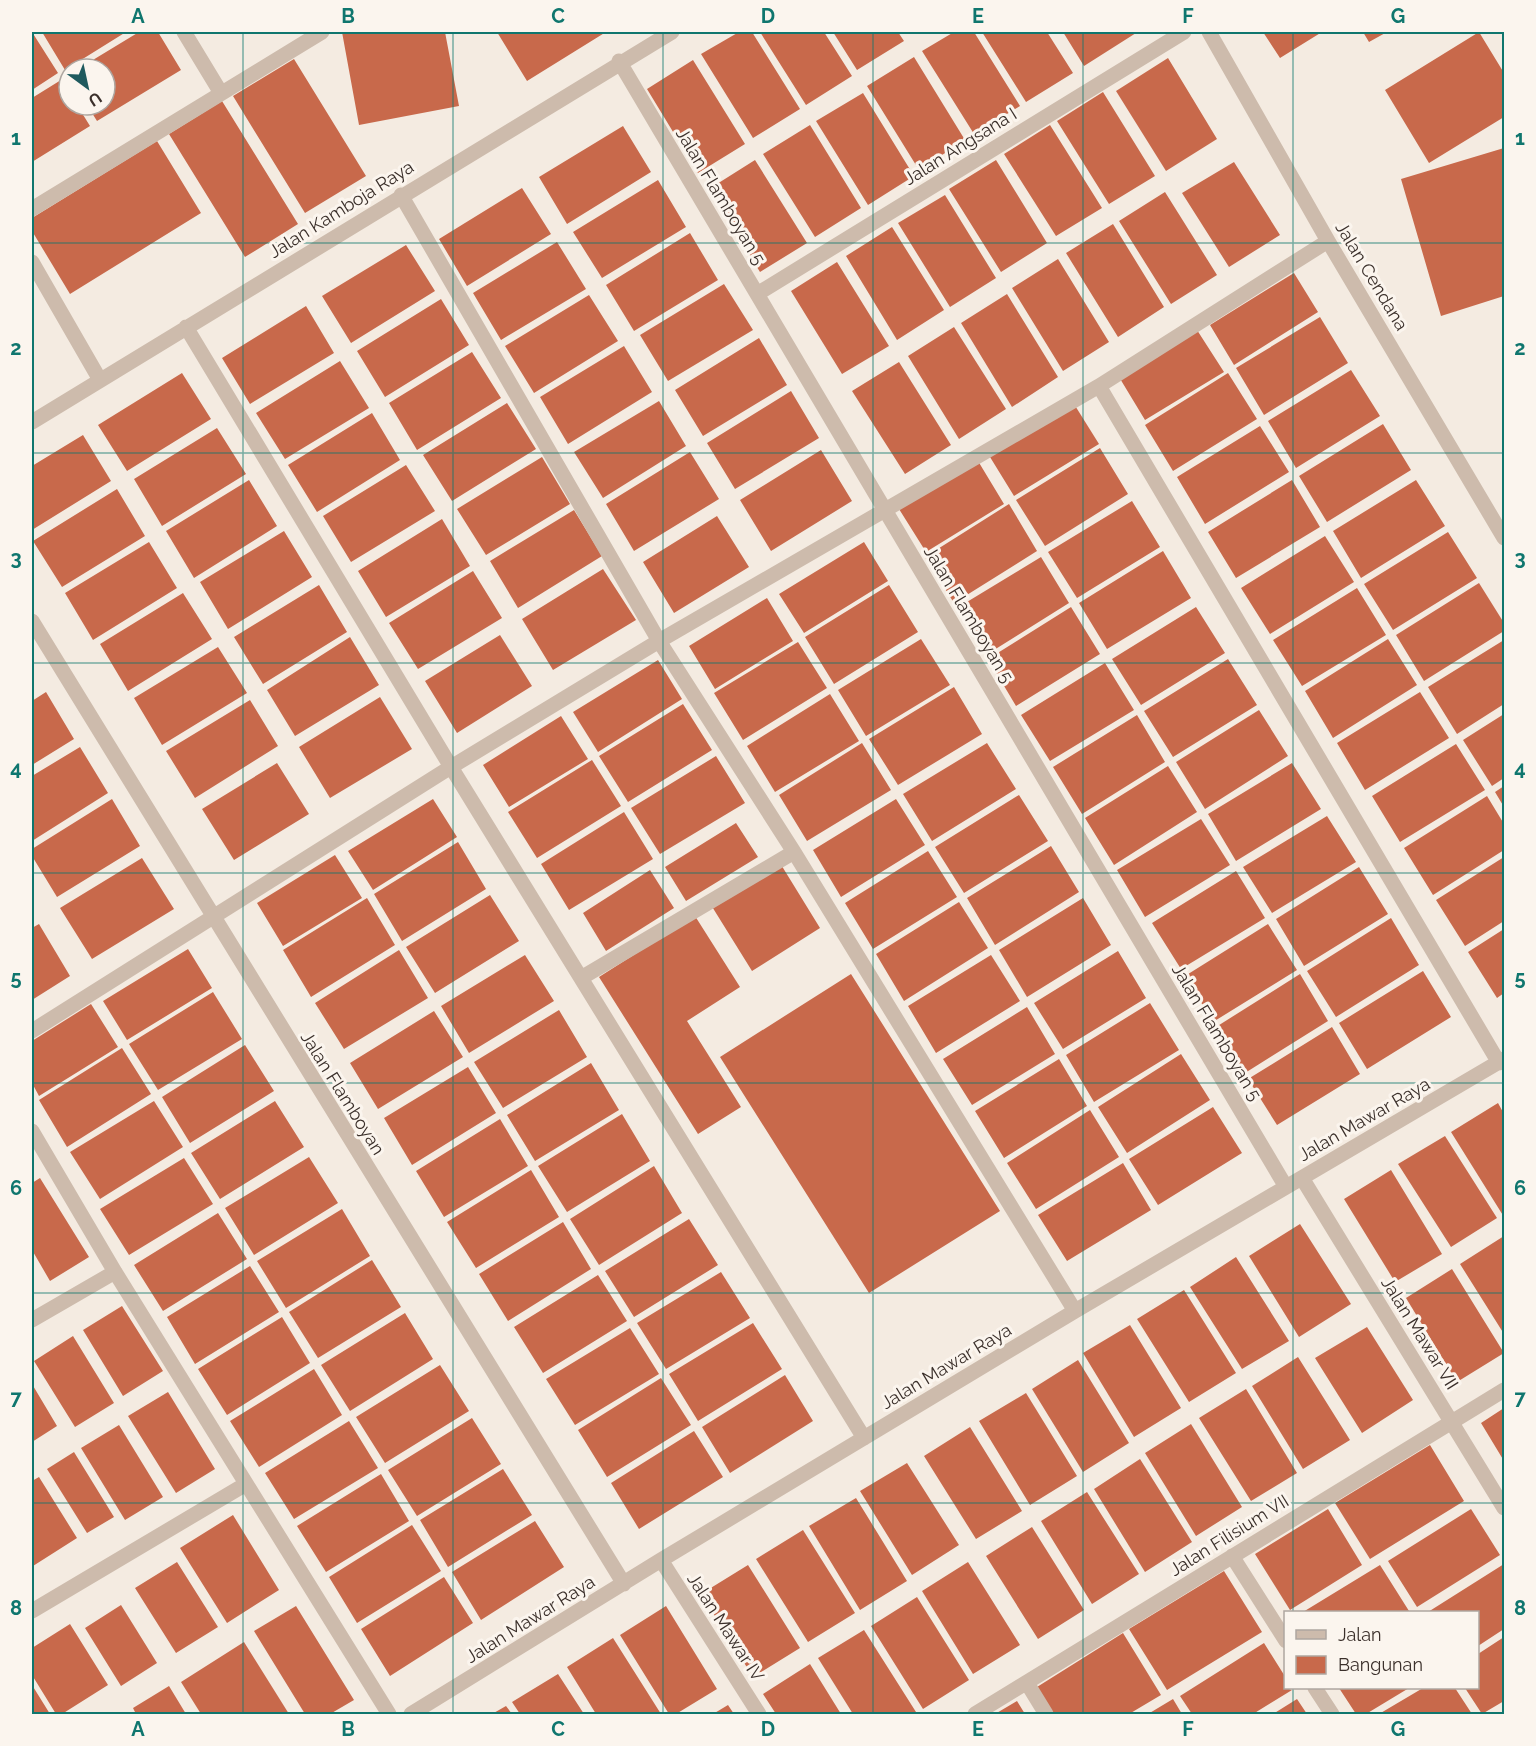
<svg xmlns="http://www.w3.org/2000/svg" width="1536" height="1746" viewBox="0 0 1536 1746" font-family="Raleway,sans-serif">
<rect width="100%" height="100%" fill="#f4ebe1"/>
<path fill="#c8694b" d="M32,32l26,41 -26,17z
M42,32h84l-61,38z
M139,32h19l23,38 -84,51 -10,-16h18v-36h-27z
M342,32h103l14,74 -100,19z
M497,32h109l-79,49z
M739,32h13l48,77 -47,29 -52,-84z
M760,32h64l28,44 -46,29z
M833,32h65l6,9 -47,29z
M954,32h20l46,74 -46,28 -52,-83z
M982,32h65l26,41 -47,29z
M1063,32h72l1,1 -52,33z
M1263,32h59l-42,26z
M1363,32h24l-18,10z
M1479,32l25,41v44l-75,46 -44,-73z
M914,57l51,83 -46,30 -52,-84z
M1168,58l49,81 -51,32 -50,-80z
M294,59l72,117 -61,37 -72,-117z
M693,60l52,84 -47,29 -51,-84z
M61,80l8,12v13h8l13,21 -58,36v-64z
M1103,92l52,84 -46,28 -52,-83z
M863,93l51,83 -46,29 -52,-84z
M222,101l76,123 -53,33 -76,-123z
M810,125l51,83 -46,29 -52,-83z
M1050,125l52,83 -46,28 -52,-82z
M623,126l28,46 -84,52 -28,-47z
M157,141l44,72 -131,81 -38,-63v-13z
M1504,148v148l-63,20 -40,-137z
M755,160l52,83 -47,29 -51,-83z
M996,160l51,83 -46,29 -52,-83z
M1234,162l46,73 -51,32 -47,-74z
M658,180l28,47 -84,51 -29,-46z
M522,188l29,46 -84,52 -28,-47z
M1165,192l52,83 -46,29 -52,-83z
M945,195l51,83 -46,29 -52,-84z
M1113,224l51,83 -46,30 -52,-84z
M892,227l52,83 -47,30 -51,-84z
M690,233l28,47 -84,51 -28,-46z
M557,242l29,47 -85,51 -28,-47z
M406,245l29,46 -84,52 -29,-47z
M1058,259l51,83 -46,29 -51,-83z
M837,262l52,84 -47,28 -51,-83z
M1294,273l24,39 -84,53 -24,-40z
M724,284l29,46 -85,51 -28,-46z
M1007,294l51,83 -46,30 -51,-84z
M589,295l29,46 -84,52 -29,-47z
M441,299l28,46 -84,52 -28,-46z
M306,306l28,47 -84,51 -28,-46z
M1320,317l28,46 -84,52 -28,-47z
M954,327l52,82 -47,30 -51,-83z
M1197,330l27,42 -79,48 -26,-43z
M759,338l28,47 -84,51 -28,-46z
M624,346l28,46 -84,52 -28,-47z
M472,352l29,46 -84,52 -28,-47z
M340,361l29,47 -84,51 -29,-46z
M899,362l52,83 -46,29 -53,-83z
M1351,370l29,46 -84,52 -28,-47z
M182,373l29,46 -84,52 -29,-46z
M1228,373l29,46 -84,52 -28,-46z
M791,391l28,47 -84,51 -28,-46z
M659,401l27,45 -83,52 -29,-46z
M507,403l29,46 -84,52 -29,-46z
M1074,404l25,40 -85,52 -24,-39z
M372,413l28,47 -83,52 -29,-47z
M1383,424l28,46 -84,52 -28,-46z
M1260,426l29,46 -84,52 -28,-47z
M217,428l29,46 -84,52 -28,-47z
M83,435l28,46 -79,49v-64z
M1100,448l28,46 -83,52 -29,-46z
M821,450l31,51 -81,50 -31,-51z
M690,452l29,47 -85,52 -28,-47z
M542,457l28,47 -84,51 -29,-46z
M978,461l26,43 -78,48 -27,-43z
M406,465l29,46 -84,51 -28,-46z
M249,480l28,46 -83,52 -28,-47z
M1292,480l28,47 -84,51 -28,-46z
M1416,480l29,46 -84,52 -28,-47z
M117,489l28,47 -83,51 -29,-46z
M1132,501l28,46 -83,51 -29,-46z
M1009,504l28,47 -83,52 -29,-46z
M574,510l28,46 -84,52 -28,-47z
M717,516l32,51 -75,46 -31,-51z
M442,519l28,47 -84,51 -28,-46z
M284,531l28,46 -84,52 -28,-47z
M1448,532l29,46 -84,52 -29,-46z
M1325,536l29,46 -84,52 -29,-46z
M149,542l28,46 -84,52 -28,-47z
M864,542l24,39 -84,52 -25,-39z
M1163,551l28,47 -84,51 -28,-46z
M1041,557l28,46 -83,52 -29,-47z
M603,569l33,51 -83,50 -31,-51z
M473,571l29,47 -84,51 -29,-46z
M1479,583l25,40v8l-80,50 -28,-46z
M319,585l28,47 -84,52 -29,-47z
M889,585l29,47 -84,52 -29,-47z
M1357,588l29,47 -84,51 -29,-46z
M183,593l29,46 -84,52 -28,-47z
M767,598l26,43 -78,48 -26,-43z
M1071,607l29,47 -84,52 -28,-47z
M1196,607l29,46 -84,52 -29,-46z
M500,635l32,51 -75,47 -32,-52z
M350,637l29,48 -84,51 -28,-46z
M921,639l29,46 -84,51 -28,-46z
M1388,639l29,46 -84,53 -28,-47z
M1504,640v64l-47,30 -29,-47z
M798,642l29,46 -84,52 -29,-47z
M218,647l29,46 -85,52 -28,-47z
M1228,659l29,46 -84,52 -29,-46z
M658,660l24,39 -84,53 -25,-40z
M1105,663l29,47 -84,51 -29,-46z
M954,687l28,47 -84,51 -29,-46z
M46,692l28,47 -42,26v-64z
M1420,692l29,46 -84,52 -28,-47z
M830,694l29,47 -84,51 -28,-46z
M380,697l32,52 -82,49 -31,-51z
M250,700l28,46 -83,52 -29,-47z
M683,704l29,46 -84,52 -29,-46z
M1259,710l29,46 -83,53 -29,-47z
M1504,714v64l-12,8 -29,-46z
M1137,715l28,47 -83,52 -29,-47z
M561,716l27,43 -79,48 -26,-42z
M862,743l29,47 -84,51 -28,-46z
M987,743l29,46 -84,52 -29,-47z
M1456,744l29,46 -85,52 -28,-46z
M80,747l28,46 -76,48v-65z
M716,756l29,47 -85,51 -29,-46z
M592,760l29,46 -84,52 -29,-46z
M277,763l32,51 -75,46 -32,-51z
M1292,763l29,46 -85,52 -28,-47z
M1168,766l29,46 -83,53 -29,-47z
M1504,786v21l-9,-15z
M1019,795l29,46 -84,52 -29,-46z
M1487,796l17,28v26l-71,45 -29,-47z
M112,799l28,47 -83,51 -25,-41v-7z
M433,799l24,38 -84,53 -25,-39z
M896,799l29,46 -84,52 -28,-47z
M624,812l29,47 -84,51 -28,-46z
M1327,816l29,46 -84,51 -29,-46z
M1201,819l29,46 -85,52 -28,-47z
M736,823l22,34 -72,44 -21,-34z
M458,842l28,47 -84,52 -28,-47z
M1051,846l28,46 -84,53 -28,-47z
M928,851l29,46 -84,52 -28,-46z
M335,855l27,43 -79,48 -26,-43z
M1504,857v64l-39,25 -29,-46z
M142,858l32,51 -82,50 -32,-51z
M780,863l40,65 -68,43 -41,-66z
M1359,867l29,47 -84,52 -28,-47z
M650,870l24,38 -68,43 -23,-38z
M1236,871l29,47 -84,51 -29,-46z
M490,895l29,46 -84,52 -29,-46z
M367,898l28,47 -84,52 -28,-47z
M1083,898l28,47 -84,52 -28,-47z
M959,902l29,46 -84,53 -28,-47z
M695,916l45,71 -53,34 54,86 -43,27 -99,-157z
M1391,918l28,47 -83,52 -29,-46z
M39,924l31,52 -38,24v-72z
M1268,924l29,46 -84,52 -28,-46z
M1504,929v64l-7,5 -29,-46z
M188,949l24,39 -85,52 -24,-39z
M399,950l29,48 -84,51 -29,-46z
M1118,951l28,47 -83,51 -29,-46z
M525,955l29,46 -85,52 -28,-47z
M991,955l29,46 -84,52 -28,-47z
M1423,971l28,46 -84,52 -28,-46z
M851,974l149,237 -131,82 -149,-236z
M1300,974l28,47 -83,52 -29,-46z
M213,992l29,47 -84,51 -29,-46z
M1150,1003l29,47 -85,52 -28,-47z
M91,1004l27,43 -79,49 -7,-13v-42z
M1027,1007l28,47 -83,51 -29,-46z
M559,1010l28,47 -84,51 -29,-46z
M434,1011l29,46 -85,52 -28,-46z
M1332,1027l28,47 -83,51 -29,-46z
M245,1045l29,46 -84,52 -28,-46z
M122,1048l29,46 -84,53 -28,-47z
M1181,1054l29,46 -83,53 -29,-46z
M1059,1059l28,47 -83,52 -29,-47z
M591,1063l28,47 -84,51 -28,-46z
M468,1067l28,46 -84,52 -28,-47z
M154,1101l29,46 -83,52 -30,-47z
M275,1101l29,46 -84,52 -29,-46z
M1498,1103l6,11v103l-53,-85z
M1213,1107l29,46 -84,52 -29,-46z
M1090,1110l29,47 -83,52 -29,-46z
M622,1114l28,47 -83,51 -29,-46z
M500,1119l28,47 -84,51 -28,-46z
M1445,1136l52,82 -46,29 -53,-83z
M309,1157l29,46 -84,52 -29,-47z
M184,1158l29,46 -84,51 -29,-46z
M1123,1163l28,47 -84,51 -29,-46z
M654,1166l28,47 -83,52 -29,-46z
M531,1170l28,47 -83,51 -29,-46z
M1391,1170l51,84 -47,28 -51,-83z
M40,1178l49,79 -39,24 -18,-31v-67z
M342,1209l28,47 -84,52 -29,-47z
M218,1213l29,46 -84,52 -29,-46z
M689,1219l29,46 -84,52 -29,-46z
M563,1222l28,47 -83,52 -29,-47z
M1300,1224l51,80 -52,33 -50,-81z
M1504,1236v98l-44,-70z
M1236,1257l53,84 -47,28 -52,-82z
M372,1260l29,47 -83,51 -29,-46z
M250,1266l29,46 -84,52 -28,-47z
M1452,1269l52,84 -47,29 -51,-84z
M721,1272l29,46 -84,51 -29,-46z
M598,1275l29,46 -84,52 -29,-46z
M1184,1290l52,83 -47,29 -52,-83z
M122,1306l41,65 -40,25 -40,-66z
M405,1313l28,46 -83,52 -29,-46z
M282,1317l28,46 -83,52 -29,-46z
M753,1323l29,46 -84,52 -29,-47z
M1130,1325l51,83 -47,29 -51,-84z
M1367,1327l46,73 -51,33 -47,-75z
M630,1328l29,46 -84,51 -29,-46z
M73,1336l41,67 -39,24 -41,-66z
M1298,1357l52,83 -47,29 -51,-83z
M1078,1360l51,83 -46,29 -51,-83z
M440,1365l29,46 -84,52 -29,-46z
M314,1369l28,46 -83,52 -29,-46z
M785,1375l28,46 -83,52 -28,-46z
M661,1378l30,47 -84,52 -29,-47z
M32,1384l25,42 -25,16z
M1246,1389l51,84 -46,28 -52,-83z
M168,1392l47,77 -39,24 -48,-77z
M1026,1393l51,83 -47,29 -51,-84z
M1504,1408v53l-23,-38z
M472,1418l29,46 -84,52 -29,-46z
M349,1421l29,47 -84,51 -29,-46z
M1191,1424l51,83 -46,29 -51,-83z
M119,1425l44,72 -38,23 -44,-72z
M970,1427l52,84 -46,28 -52,-83z
M694,1431l29,46 -84,52 -28,-46z
M1430,1445l34,56 -94,58 -35,-56z
M74,1452l40,65 -27,16 -40,-64z
M1140,1459l52,83 -47,30 -51,-83z
M907,1463l52,82 -47,30 -52,-84z
M503,1469l29,46 -84,52 -28,-47z
M381,1474l28,47 -83,51 -29,-46z
M39,1477l38,61 -44,28 -1,-85z
M1087,1492l52,82 -47,30 -51,-83z
M856,1498l51,83 -47,29 -51,-84z
M1328,1509l34,56 -72,45 -35,-56z
M1471,1509l29,46 -83,52 -29,-46z
M233,1515l46,75 -52,33 -47,-75z
M535,1521l29,46 -83,53 -29,-48z
M412,1525l29,46 -84,52 -28,-46z
M1032,1527l52,83 -46,29 -52,-83z
M803,1530l52,83 -47,29 -52,-83z
M177,1562l41,65 -42,26 -41,-65z
M968,1562l52,83 -47,29 -51,-83z
M1504,1564v65l-26,17v-34h-50z
M748,1565l52,83 -47,29 -52,-83z
M1380,1565l29,46 -2,1h-104z
M1224,1571l38,61 -95,58 -38,-61z
M444,1577l29,46 -83,53 -29,-47z
M917,1597l52,83 -46,29 -52,-83z
M121,1605l36,58 -36,23 -36,-58z
M296,1606l58,94 -24,14h-25l-51,-83z
M666,1606l51,83 -41,25h-7l-49,-79z
M70,1624l38,61 -46,29h-6l-24,-39v-27z
M864,1630l52,82 -3,2h-60l-35,-56z
M1123,1633l38,62 -32,19h-75l-17,-27z
M1504,1637v64l-22,13 -17,-26h13v-34z
M613,1638l48,76h-65l-29,-47z
M244,1642l45,72h-88l-20,-32z
M1264,1643l22,35v10l6,2 -39,24h-61l-12,-18z
M810,1664l31,50h-65l-13,-20z
M558,1674l26,40h-64l-8,-12z
M32,1685l18,29h-18z
M169,1686l17,28h-50l-3,-6z
M1339,1688h70l-43,26h-10z
M1423,1688h32l17,26h-93z
M1173,1699l9,15h-34z
M1297,1699l10,15h-34z
M1017,1701l8,13h-30z
M728,1705l6,9h-21z
M506,1706l6,8h-20z"/>
<g fill="none" stroke-linecap="round" stroke-linejoin="round">
<path stroke="#cdbbac" stroke-width="15" d="M184,32l37,61
M1209,32l119,209 176,297
M619,61l667,1126
M401,195l258,446 135,211 281,459
M32,209l290,-177
M32,262l68,118
M757,294l427,-262
M186,327l265,440 413,671
M1099,386l400,677
M32,422l640,-390
M32,621l592,963
M581,978l213,-126
M32,1031l419,-264 208,-126 440,-255 229,-145
M32,1131l83,141 274,442
M1302,1178l202,330
M32,1320l83,-48
M1232,1556l54,85
M661,1560l98,154
M32,1611l214,-127
M1027,1683l19,31
M1315,1688l17,26
M411,1714l250,-154 414,-249 429,-252
M975,1714l529,-324"/>
</g>
<path fill="none" stroke="#0f766e" stroke-width="1.5" stroke-opacity="0.55" d="M243,32v1682M453,32v1682M663,32v1682M873,32v1682M1083,32v1682M1293,32v1580M32,243h1472M32,453h1472M32,663h1472M32,873h1472M32,1083h1472M32,1293h1472M32,1503h1472M1293,1688v26"/>
<g text-anchor="middle" dominant-baseline="central" stroke-width="6" stroke-linejoin="round" paint-order="stroke">
<g font-size="18" fill="#3b302b" stroke="#fbf5ee">
<text transform="translate(960 146) rotate(-32)">Jalan Angsana I</text>
<text transform="translate(721 196) rotate(59)">Jalan Flamboyan 5</text>
<text transform="translate(341 209) rotate(-32)">Jalan Kamboja Raya</text>
<text transform="translate(1372 276) rotate(59)">Jalan Cendana</text>
<text transform="translate(969 614) rotate(59)">Jalan Flamboyan 5</text>
<text transform="translate(1217 1032) rotate(59)">Jalan Flamboyan 5</text>
<text transform="translate(343 1093) rotate(58)">Jalan Flamboyan</text>
<text transform="translate(1364 1119) rotate(-30)">Jalan Mawar Raya</text>
<text transform="translate(1420 1333) rotate(58)">Jalan Mawar VII</text>
<text transform="translate(946 1366) rotate(-31)">Jalan Mawar Raya</text>
<text transform="translate(1229 1535) rotate(-32)">Jalan Filisium VII</text>
<text transform="translate(530 1619) rotate(-32)">Jalan Mawar Raya</text>
<text transform="translate(726 1627) rotate(57)">Jalan Mawar IV</text>
</g>
</g>
<rect width="1536" height="1746" fill="none" stroke="#fbf5ee" stroke-width="66"/>
<rect x="1284" y="1611" width="195" height="78" fill="#fbf5ee" stroke="#aea6a0" stroke-width="1.5"/>
<rect x="1296" y="1630" width="30" height="9" fill="#cdbbac" stroke="#aea6a0" stroke-width="1.5"/>
<text x="1338" y="1641" font-size="18" fill="#3b302b">Jalan</text>
<rect x="1296" y="1656" width="30" height="18" fill="#c8694b" stroke="#aea6a0" stroke-width="1.5"/>
<text x="1338" y="1671" font-size="18" fill="#3b302b">Bangunan</text>
<g transform="translate(87 87) rotate(147)"><circle r="28" fill="#fbf5ee" stroke="#aea6a0" stroke-width="1.5"/>
<path d="M0-4.5L10 22L0 15L-10 22Z" fill="#1f5a5e"/>
<text y="-9" font-size="16" font-weight="bold" text-anchor="middle" fill="#3b302b">U</text>
</g>
<rect x="33" y="33" width="1470" height="1680" fill="none" stroke="#0f766e" stroke-width="2"/>
<g font-size="20" text-anchor="middle" font-weight="bold" fill="#0f766e">
<text x="138" y="23">A</text>
<text x="348" y="23">B</text>
<text x="558" y="23">C</text>
<text x="768" y="23">D</text>
<text x="978" y="23">E</text>
<text x="1188" y="23">F</text>
<text x="1398" y="23">G</text>
<text x="16" y="145">1</text>
<text x="1520" y="145">1</text>
<text x="16" y="355">2</text>
<text x="1520" y="355">2</text>
<text x="16" y="565">3</text>
<text x="1520" y="565">3</text>
<text x="16" y="775">4</text>
<text x="1520" y="775">4</text>
<text x="16" y="985">5</text>
<text x="1520" y="985">5</text>
<text x="16" y="1195">6</text>
<text x="1520" y="1195">6</text>
<text x="16" y="1405">7</text>
<text x="1520" y="1405">7</text>
<text x="16" y="1615">8</text>
<text x="1520" y="1615">8</text>
<text x="138" y="1736">A</text>
<text x="348" y="1736">B</text>
<text x="558" y="1736">C</text>
<text x="768" y="1736">D</text>
<text x="978" y="1736">E</text>
<text x="1188" y="1736">F</text>
<text x="1398" y="1736">G</text>
</g>
</svg>
